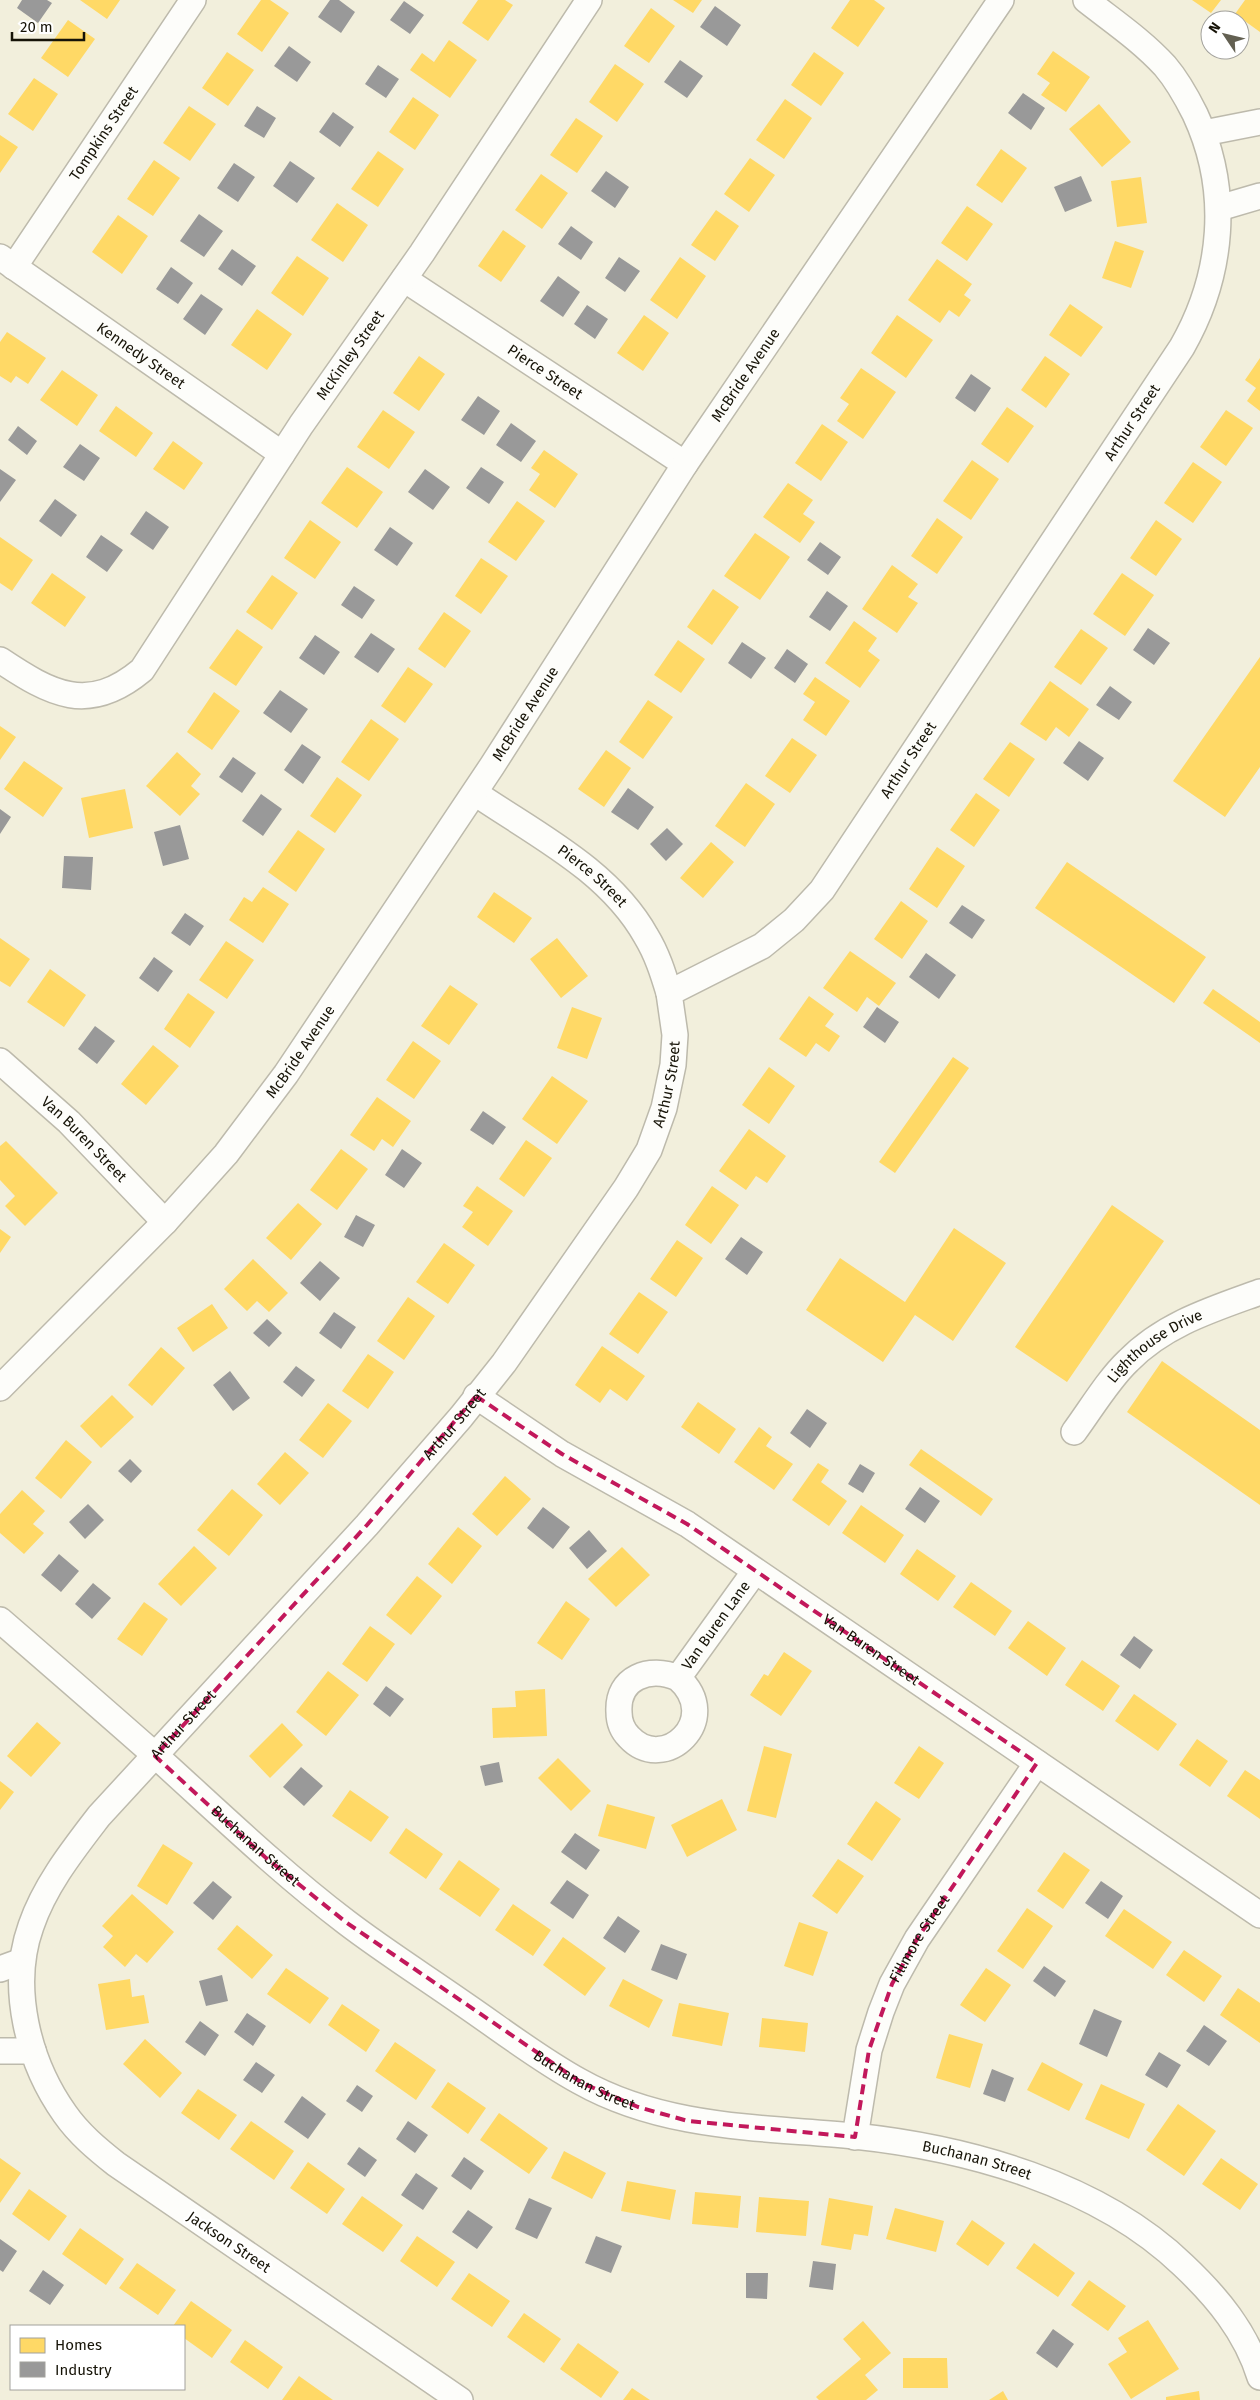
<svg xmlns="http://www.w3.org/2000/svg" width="1260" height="2400" viewBox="0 0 1260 2400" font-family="'Fira Sans',sans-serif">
<rect width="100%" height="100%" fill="#f2efdc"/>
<path fill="#ffd966" d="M80,0h40l-13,19z
M261,0h9l19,13 -27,39 -25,-18z
M478,0h27l8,5 -25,36 -26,-18z
M673,0h29l-9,13z
M850,0h24l11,8 -27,39 -27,-19z
M1192,0h29l-10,13z
M1245,0h15v32l-25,-18z
M651,8l24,18 -26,37 -25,-17z
M68,20l27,19 -27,38 -27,-19z
M449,40l28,20 -27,38 -40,-28 12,-17 12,9z
M1053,51l37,26 -24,35 -25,-17 9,-12 -13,-9z
M227,52l27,18 -26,36 -26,-18z
M814,52l30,21 -23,33 -30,-21z
M615,64l29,20 -27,38 -28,-20z
M34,78l24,16 -25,37 -25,-17z
M413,97l26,18 -24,35 -26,-18z
M785,99l27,19 -28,41 -28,-19z
M1099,104l32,38 -29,25 -33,-38z
M189,106l27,18 -26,37 -27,-18z
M576,118l27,18 -26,37 -27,-18z
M0,135l18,12 -18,26z
M1001,149l26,19 -25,35 -26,-18z
M378,151l26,18 -26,38 -27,-18z
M750,158l25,17 -26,37 -25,-18z
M154,160l26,18 -27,38 -26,-17z
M541,174l27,19 -26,36 -27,-19z
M1141,177l6,46 -30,4 -6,-46z
M337,203l31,22 -25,37 -32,-22z
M967,206l26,18 -26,37 -26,-18z
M716,210l23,16 -24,35 -24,-16z
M118,215l30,21 -26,38 -30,-22z
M503,230l23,16 -25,36 -23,-16z
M1115,241l29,10 -13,37 -29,-10z
M297,256l32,22 -26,38 -32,-23z
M680,257l26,19 -29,43 -27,-19z
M937,259l35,25 -8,11 7,5 -12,17 -10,-7 -9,13 -32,-23z
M1070,304l33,23 -22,30 -32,-22z
M257,309l35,25 -25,36 -36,-25z
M644,315l25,18 -26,38 -26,-18z
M897,315l36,25 -27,38 -35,-25z
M7,332l39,26 -18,26 -12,-8 -5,7 -11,-7v-34z
M419,356l26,18 -26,37 -26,-18z
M1045,356l25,18 -24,34 -25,-18z
M1260,358v53l-13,-10 9,-13 -11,-8z
M861,368l35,24 -33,47 -26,-18 12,-17 -9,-6z
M62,370l36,25 -21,31 -37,-26z
M116,406l37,27 -17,24 -37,-26z
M1007,407l27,19 -26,37 -27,-19z
M383,410l32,22 -26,37 -32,-22z
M1226,410l27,18 -27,38 -26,-19z
M822,424l26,18 -27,39 -26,-18z
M173,441l30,22 -19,27 -31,-21z
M544,450l34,24 -23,34 -26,-18 11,-16 -9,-6z
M972,460l27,19 -28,41 -28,-19z
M1193,462l29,20 -29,41 -29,-20z
M347,467l36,25 -26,36 -36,-25z
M788,483l25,17 -10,14 12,8 -15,21 -37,-26z
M517,501l28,20 -29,40 -28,-19z
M937,518l26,19 -26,37 -26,-18z
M310,520l31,22 -26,37 -31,-21z
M1156,520l26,19 -26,37 -26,-18z
M755,533l35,24 -30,43 -36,-24z
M0,537l33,23 -21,31 -12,-8z
M481,558l27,18 -27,38 -26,-18z
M892,565l26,19 -10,13 10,6 -21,30 -35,-24z
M52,573l34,24 -21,30 -34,-24z
M1122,573l32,22 -29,41 -32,-22z
M272,575l26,18 -26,37 -26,-18z
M713,589l26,18 -27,38 -25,-18z
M444,612l27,19 -26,37 -27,-19z
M854,621l23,17 -9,13 12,9 -20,28 -35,-25z
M237,629l26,18 -27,39 -27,-18z
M1081,629l27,19 -27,37 -27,-18z
M678,640l27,19 -24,34 -27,-18z
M1260,657v110l-35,50 -52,-36z
M408,667l25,17 -28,39 -24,-17z
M815,677l35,24 -24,35 -23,-16 12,-18 -12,-8z
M1050,681l39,28 -20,28 -13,-10 -10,14 -26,-17z
M214,692l26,19 -28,39 -25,-18z
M648,700l25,17 -30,42 -24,-17z
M371,719l28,20 -30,42 -28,-19z
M0,726l16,11 -16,23z
M792,738l25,17 -27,38 -25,-17z
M1010,742l25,17 -26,38 -26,-18z
M606,750l25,18 -27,39 -26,-18z
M177,752l24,22 -10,12 9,8 -20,22 -34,-30z
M24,761l39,27 -20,29 -39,-28z
M337,777l25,18 -27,38 -25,-17z
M746,783l29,21 -30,43 -30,-21z
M125,789l8,39 -44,10 -8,-40z
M976,793l24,17 -26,37 -24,-17z
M298,830l27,19 -29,43 -28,-20z
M711,842l23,20 -31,36 -23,-20z
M937,847l28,19 -28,42 -28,-19z
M1067,862l139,95 -32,46 -139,-95z
M263,887l26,17 -26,39 -34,-23 15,-23 8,5z
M494,892l38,26 -18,25 -37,-26z
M901,901l27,20 -26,38 -28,-20z
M0,938l30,21 -20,28 -10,-6z
M557,938l31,38 -27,22 -31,-39z
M226,941l28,19 -27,39 -28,-19z
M850,951l46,32 -17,23 -12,-9 -10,15 -34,-24z
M50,969l36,26 -22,32 -37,-25z
M450,985l28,19 -29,41 -28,-19z
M1213,989l47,33v21l-57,-40z
M188,993l27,19 -25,36 -26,-19z
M809,996l25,18 -9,12 15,10 -11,16 -13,-9 -10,14 -27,-18z
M572,1007l30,11 -15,41 -30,-11z
M413,1041l28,20 -27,38 -28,-19z
M153,1045l26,21 -33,39 -25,-21z
M953,1057l16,11 -74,105 -16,-11z
M769,1067l26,19 -26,38 -27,-19z
M552,1076l36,25 -31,43 -35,-25z
M377,1097l34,24 -18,26 -11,-8 -8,12 -24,-16z
M749,1129l37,27 -19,27 -11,-7 -10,14 -27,-19z
M526,1140l26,18 -28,39 -25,-18z
M6,1141l52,52 -33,33 -20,-20 10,-10 -15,-16v-34z
M341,1149l27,20 -31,41 -27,-20z
M477,1186l36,25 -25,35 -26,-19 11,-15 -10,-6z
M712,1186l27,19 -28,39 -26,-19z
M298,1203l24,21 -31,36 -25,-22z
M1112,1205l52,36 -97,141 -52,-35z
M954,1228l52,35 -53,78 -38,-26 -32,47 -77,-52 34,-52 65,44z
M0,1229l11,8 -11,16z
M677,1240l26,18 -27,39 -26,-18z
M444,1243l31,22 -27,39 -32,-22z
M253,1259l35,34 -19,19 -12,-11 -10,10 -23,-22z
M639,1292l29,20 -30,42 -29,-20z
M408,1297l27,19 -31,44 -27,-19z
M212,1304l16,24 -35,24 -16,-24z
M602,1346l43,30 -18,25 -17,-12 -10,14 -25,-18z
M161,1347l24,21 -33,38 -24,-21z
M368,1354l26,18 -26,37 -26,-18z
M1162,1361l98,69v75l-133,-93z
M112,1395l22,22 -33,31 -21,-22z
M698,1402l38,27 -17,25 -38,-27z
M328,1403l24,18 -29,37 -24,-18z
M759,1427l13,10 -6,9 27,18 -19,26 -40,-28z
M66,1440l26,22 -31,37 -26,-21z
M921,1449l72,50 -12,17 -72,-51z
M285,1452l24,21 -29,32 -23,-21z
M818,1463l11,7 -8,12 26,19 -18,25 -37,-26z
M505,1476l26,23 -34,37 -25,-22z
M232,1489l31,26 -34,41 -32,-26z
M22,1490l23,21 -12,13 11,9 -20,21 -24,-21v-19z
M861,1505l43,30 -19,28 -43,-30z
M458,1527l24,19 -30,38 -24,-20z
M194,1546l23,22 -36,38 -23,-22z
M622,1547l28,28 -34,32 -28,-28z
M917,1549l39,27 -18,25 -38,-27z
M417,1576l25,20 -31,39 -25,-20z
M971,1582l41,29 -17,25 -42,-29z
M566,1601l24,18 -28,41 -25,-17z
M144,1602l24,17 -26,37 -25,-17z
M1028,1621l38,27 -19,28 -39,-28z
M370,1626l25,18 -28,38 -25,-18z
M784,1652l28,19 -31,45 -31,-21 14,-21 4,2z
M1082,1660l38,26 -17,25 -38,-26z
M328,1671l31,24 -33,41 -30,-24z
M545,1689l2,47 -54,2 -1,-30 24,-1 -1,-16z
M1134,1694l43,30 -19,27 -43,-30z
M37,1722l24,21 -30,34 -24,-21z
M282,1723l21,22 -33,33 -21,-22z
M1197,1739l31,22 -18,26 -31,-22z
M764,1746l28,8 -16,64 -29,-7z
M919,1746l25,17 -25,36 -25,-16z
M558,1758l33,33 -20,20 -33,-33z
M1245,1770l15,10v39l-33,-23z
M0,1781l14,11 -14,18z
M350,1790l39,27 -18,25 -39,-26z
M722,1799l15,31 -50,27 -16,-32z
M876,1801l25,18 -29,42 -25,-17z
M607,1804l48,13 -9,32 -48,-13z
M406,1828l37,26 -17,25 -37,-26z
M163,1844l30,19 -26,42 -30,-19z
M1064,1852l26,18 -27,39 -26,-18z
M838,1859l26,17 -27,38 -25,-18z
M459,1860l41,29 -20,28 -41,-28z
M132,1894l42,38 -27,31 -11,-9 -11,13 -22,-20 10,-11 -11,-10z
M513,1904l38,26 -18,26 -38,-26z
M1027,1908l26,18 -30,43 -26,-18z
M1124,1909l48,33 -19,27 -48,-33z
M799,1922l29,10 -15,44 -29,-10z
M237,1925l36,30 -21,24 -35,-30z
M563,1937l43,31 -21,28 -42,-31z
M1184,1950l38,26 -18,26 -38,-27z
M286,1968l43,30 -19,26 -43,-30z
M986,1968l25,17 -26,37 -25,-17z
M130,1979l2,18 12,-2 5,28 -43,7 -8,-46z
M623,1979l40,21 -14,28 -40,-22z
M1238,1988l22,15v40l-40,-28z
M679,2003l50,10 -7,33 -50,-10z
M342,2004l38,26 -14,22 -38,-27z
M762,2018l46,5 -3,29 -46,-5z
M949,2034l34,10 -13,44 -34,-10z
M145,2039l37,34 -22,25 -37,-34z
M395,2042l41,28 -20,30 -41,-29z
M1042,2062l41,22 -14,27 -42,-21z
M448,2082l38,26 -18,26 -37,-27z
M1101,2084l44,20 -16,35 -44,-20z
M198,2089l39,26 -18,25 -38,-27z
M1178,2104l38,27 -32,45 -38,-26z
M499,2113l49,35 -19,26 -49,-34z
M251,2121l43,30 -20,29 -44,-31z
M564,2151l42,22 -14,26 -41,-21z
M0,2158l21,15 -21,30z
M1221,2158l37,26 -18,26 -38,-26z
M308,2162l37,27 -18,25 -37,-26z
M627,2181l49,9 -6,30 -49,-9z
M29,2189l38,27 -18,25 -37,-27z
M695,2192l46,4 -3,32 -46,-4z
M362,2196l41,29 -20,27 -41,-28z
M759,2197l50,4 -3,35 -50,-4z
M829,2198l44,8 -5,30 -14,-2 -3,16 -30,-5z
M895,2208l49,13 -8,31 -50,-13z
M972,2220l33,23 -17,23 -32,-22z
M80,2228l44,31 -18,26 -44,-31z
M417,2236l38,26 -18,25 -37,-26z
M1034,2243l41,30 -17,24 -42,-29z
M137,2263l39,27 -18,25 -39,-27z
M469,2273l41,28 -18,26 -41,-28z
M1089,2280l37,26 -18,25 -37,-26z
M191,2301l41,29 -20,28 -28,-20v-12h-11z
M524,2313l37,26 -17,24 -37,-26z
M1148,2320l31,49 -48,30 -23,-35 19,-12 -9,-14z
M863,2321l28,32 -26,22 13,15 -12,10h-47l-3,-3 45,-38 -18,-20z
M245,2340l38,27 -15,22 -38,-27z
M578,2343l41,29 -18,26 -41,-29z
M903,2358h44l1,30h-45z
M299,2376l34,24h-51z
M632,2388l18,12h-27z
M1003,2391l5,9h-19z
M1199,2391l1,9h-34v-3z"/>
<path fill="#999" d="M22,0h25l5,3 -14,20 -21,-15z
M330,0h9l16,12 -14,21 -23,-16z
M404,1l20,14 -14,19 -20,-14z
M715,6l26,19 -14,21 -27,-19z
M289,46l22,16 -14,20 -23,-16z
M680,60l23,16 -16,22 -23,-16z
M378,65l21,14 -13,19 -21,-14z
M1023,93l22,15 -14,22 -23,-17z
M257,106l19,12 -12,20 -20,-12z
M333,112l21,15 -14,20 -21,-15z
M290,161l25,17 -18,25 -24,-17z
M234,163l21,14 -17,25 -21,-14z
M606,171l23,16 -14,21 -24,-17z
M1081,176l11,25 -27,11 -11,-25z
M199,214l24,17 -19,26 -24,-16z
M571,226l22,16 -12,18 -23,-16z
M232,249l24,17 -14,20 -24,-17z
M619,257l21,14 -15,21 -20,-14z
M171,267l22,16 -15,21 -22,-15z
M558,276l22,16 -17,25 -23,-16z
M201,294l22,15 -18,26 -22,-16z
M587,305l21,14 -13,20 -21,-15z
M971,374l20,14 -16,24 -20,-14z
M478,396l22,15 -16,24 -23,-15z
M511,423l25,18 -15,21 -25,-17z
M18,426l19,15 -10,14 -19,-15z
M80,444l20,14 -16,23 -21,-14z
M481,467l23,15 -15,22 -23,-16z
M0,469l16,11 -16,22z
M425,469l25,18 -17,23 -25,-18z
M55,499l22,16 -16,22 -22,-16z
M146,511l23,16 -16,23 -23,-16z
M390,527l23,16 -16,23 -23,-16z
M101,535l22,15 -16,22 -21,-15z
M820,542l21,15 -13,18 -21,-15z
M354,586l21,14 -13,19 -21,-14z
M827,591l21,15 -18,25 -21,-14z
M1148,628l22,15 -16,22 -21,-15z
M371,633l24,16 -17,24 -24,-16z
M315,635l25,17 -16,23 -25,-17z
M742,642l24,16 -15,21 -23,-16z
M787,649l21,15 -13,19 -21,-15z
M1110,686l22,16 -13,18 -23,-15z
M280,690l28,19 -17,24 -28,-20z
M1079,741l25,17 -16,23 -25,-18z
M302,744l19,13 -18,27 -19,-14z
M233,757l23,16 -14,20 -23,-16z
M628,788l26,19 -16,23 -27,-18z
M261,794l21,15 -19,27 -21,-15z
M0,809l11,8 -11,17z
M180,825l9,34 -26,7 -9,-34z
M667,828l16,16 -17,17 -16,-17z
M64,856l29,1 -2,33 -29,-2z
M962,905l23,15 -13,19 -23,-16z
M185,913l19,13 -14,20 -19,-13z
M926,953l30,22 -17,24 -30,-22z
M154,957l19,14 -15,21 -19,-14z
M877,1007l22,15 -14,21 -22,-16z
M95,1026l20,15 -18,23 -19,-15z
M483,1111l23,16 -13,18 -23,-15z
M402,1149l20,14 -18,25 -19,-13z
M356,1215l19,10 -12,22 -19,-10z
M741,1237l22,15 -16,23 -22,-16z
M320,1261l20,17 -20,23 -20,-18z
M334,1312l22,15 -15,22 -22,-16z
M267,1319l15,14 -13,14 -16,-14z
M296,1366l19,14 -13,17 -19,-15z
M230,1371l20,27 -17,13 -20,-26z
M807,1409l20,14 -17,25 -20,-15z
M130,1459l12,12 -11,12 -13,-12z
M860,1464l15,9 -12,20 -15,-9z
M920,1487l20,14 -15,22 -20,-14z
M88,1504l16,16 -19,19 -16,-17z
M543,1507l27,20 -17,22 -26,-21z
M589,1530l18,21 -20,18 -18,-21z
M59,1554l20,17 -18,21 -20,-17z
M93,1583l18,15 -19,21 -17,-15z
M1134,1636l19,14 -13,19 -20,-14z
M386,1686l18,13 -14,18 -17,-13z
M499,1762l4,20 -18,4 -5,-20z
M301,1767l22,19 -19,20 -21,-19z
M575,1833l25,17 -14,20 -25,-18z
M567,1880l22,15 -16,24 -23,-16z
M213,1881l19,16 -19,23 -20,-17z
M1101,1881l22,15 -15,23 -23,-16z
M618,1916l22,15 -15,22 -22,-15z
M661,1944l26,10 -10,26 -26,-10z
M1044,1966l22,15 -11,16 -22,-16z
M222,1975l6,26 -22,5 -7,-25z
M1094,2009l28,12 -15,36 -28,-13z
M247,2013l19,13 -13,20 -19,-14z
M200,2021l19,14 -14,21 -20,-14z
M1204,2025l23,16 -18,25 -23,-15z
M1159,2052l22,13 -14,23 -22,-13z
M256,2062l19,13 -13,18 -19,-13z
M992,2069l22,9 -9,24 -22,-8z
M357,2085l16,11 -11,16 -16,-11z
M302,2096l24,18 -18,25 -24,-17z
M408,2121l20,14 -13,18 -19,-14z
M359,2147l18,13 -12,17 -18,-13z
M464,2157l20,14 -13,19 -20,-14z
M416,2173l22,15 -15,22 -22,-15z
M529,2198l23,10 -15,31 -22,-10z
M468,2210l25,17 -16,22 -25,-17z
M596,2236l26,10 -11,27 -26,-10z
M0,2239l17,12 -14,21 -3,-2z
M813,2261l23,3 -3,26 -24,-3z
M43,2270l21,15 -14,20 -21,-14z
M746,2273h22l-1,26 -21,-1z
M1053,2329l21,15 -17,24 -21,-15z"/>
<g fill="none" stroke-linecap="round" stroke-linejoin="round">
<defs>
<g id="minor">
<path d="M1204,133l56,-11"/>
<path d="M1219,208l41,-12"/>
<path id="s1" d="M0,257l282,197"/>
<path id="s2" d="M14,267l179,-267"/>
<path id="s3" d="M404,279l281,185"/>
<path id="s4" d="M0,660c51,34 88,55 142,10l159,-245 121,-172 167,-253"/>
<path id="s5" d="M475,793c60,41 134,77 171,143 11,18 17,37 23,57"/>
<path id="s6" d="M0,1061l69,61 96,100"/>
<path id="s7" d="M0,1388l165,-166 61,-68 60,-80 206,-308 193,-302 316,-464"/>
<path id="s8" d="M476,1396l86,58 125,70 573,391"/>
<path id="s9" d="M1074,1432c17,-23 34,-52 54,-71 36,-37 85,-52 132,-69"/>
<path id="s10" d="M0,1620c52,45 104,90 156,136 62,56 123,115 190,166 38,29 79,55 119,83 38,26 74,54 114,76 85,48 181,46 275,55 114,12 245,48 329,129 34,32 63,67 77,112"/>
<path id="s11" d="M678,1678c46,41 -14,97 -49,59 -7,-7 -10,-15 -10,-25 -2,-35 31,-46 59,-34l77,-107"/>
<path d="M0,1969l22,-8"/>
<path d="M0,2051h33"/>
<path id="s12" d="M855,2137l14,-87 12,-38 11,-28 25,-45 120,-176"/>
<path id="s13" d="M460,2400l-344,-236c-19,-15 -37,-30 -51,-50 -37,-52 -56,-127 -34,-188 14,-41 42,-76 68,-110l268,-291 94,-108 43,-54 122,-175 23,-38 15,-42 9,-43 2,-30 -6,-42 93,-47 32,-26 28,-30 360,-543c41,-72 49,-156 13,-233 -8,-16 -18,-34 -30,-48 -24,-26 -51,-44 -79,-66"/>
</g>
</defs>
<use href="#minor" stroke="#bdbaac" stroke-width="28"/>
<use href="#minor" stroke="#fdfdfa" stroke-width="25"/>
</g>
<path fill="none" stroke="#c2185b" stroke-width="4" stroke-dasharray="10 6" stroke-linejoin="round" d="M476,1396l86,58 125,70 350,239 -120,176 -25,45 -23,66 -14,87 -167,-16 -50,-14 -56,-24 -235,-160 -82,-66 -110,-101 212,-231z"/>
<g text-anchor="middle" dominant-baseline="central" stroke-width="5" stroke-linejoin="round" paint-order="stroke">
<g font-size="15" fill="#161307" stroke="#fff">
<text stroke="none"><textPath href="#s2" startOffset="161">Tompkins Street</textPath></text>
<text stroke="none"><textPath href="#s1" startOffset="172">Kennedy Street</textPath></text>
<text stroke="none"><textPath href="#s4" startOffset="535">McKinley Street</textPath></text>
<text stroke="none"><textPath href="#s3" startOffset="169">Pierce Street</textPath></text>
<text stroke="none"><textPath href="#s7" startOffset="1262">McBride Avenue</textPath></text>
<text stroke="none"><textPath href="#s13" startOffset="2591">Arthur Street</textPath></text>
<text stroke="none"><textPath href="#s7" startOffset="858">McBride Avenue</textPath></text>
<text stroke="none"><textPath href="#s13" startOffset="2186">Arthur Street</textPath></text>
<text stroke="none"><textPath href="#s5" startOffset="144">Pierce Street</textPath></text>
<text stroke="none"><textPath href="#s7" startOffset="452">McBride Avenue</textPath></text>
<text stroke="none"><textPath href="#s13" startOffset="1751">Arthur Street</textPath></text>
<text stroke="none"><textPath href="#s6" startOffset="115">Van Buren Street</textPath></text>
<text stroke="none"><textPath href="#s9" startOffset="120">Lighthouse Drive</textPath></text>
<text stroke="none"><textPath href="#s13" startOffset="1346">Arthur Street</textPath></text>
<text stroke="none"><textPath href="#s11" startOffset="305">Van Buren Lane</textPath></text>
<text stroke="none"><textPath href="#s8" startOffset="470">Van Buren Street</textPath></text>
<text stroke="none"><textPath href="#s13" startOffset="941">Arthur Street</textPath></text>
<text stroke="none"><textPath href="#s10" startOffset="341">Buchanan Street</textPath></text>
<text stroke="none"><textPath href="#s12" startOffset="211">Fillmore Street</textPath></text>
<text stroke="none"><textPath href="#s10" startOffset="746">Buchanan Street</textPath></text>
<text stroke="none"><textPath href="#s10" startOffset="1150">Buchanan Street</textPath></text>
<text transform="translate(229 2242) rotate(34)">Jackson Street</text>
</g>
</g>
<rect x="10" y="2325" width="175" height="65" fill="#ffffff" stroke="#a2a19c"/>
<rect x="20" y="2338" width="25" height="15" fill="#ffd966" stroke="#a2a19c"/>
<text x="55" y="2350" font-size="15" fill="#161307">Homes</text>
<rect x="20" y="2362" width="25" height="15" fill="#999999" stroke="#a2a19c"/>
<text x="55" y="2375" font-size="15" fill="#161307">Industry</text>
<g transform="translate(1225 35) rotate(305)"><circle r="24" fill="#ffffff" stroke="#a2a19c"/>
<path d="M0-4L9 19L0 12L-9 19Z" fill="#636052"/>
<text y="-8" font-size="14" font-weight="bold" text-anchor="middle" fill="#161307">N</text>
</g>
<path d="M12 32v8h72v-8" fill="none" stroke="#161307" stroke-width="2.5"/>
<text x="20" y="32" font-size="15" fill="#161307" stroke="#ffffff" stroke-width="4" paint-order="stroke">20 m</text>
</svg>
